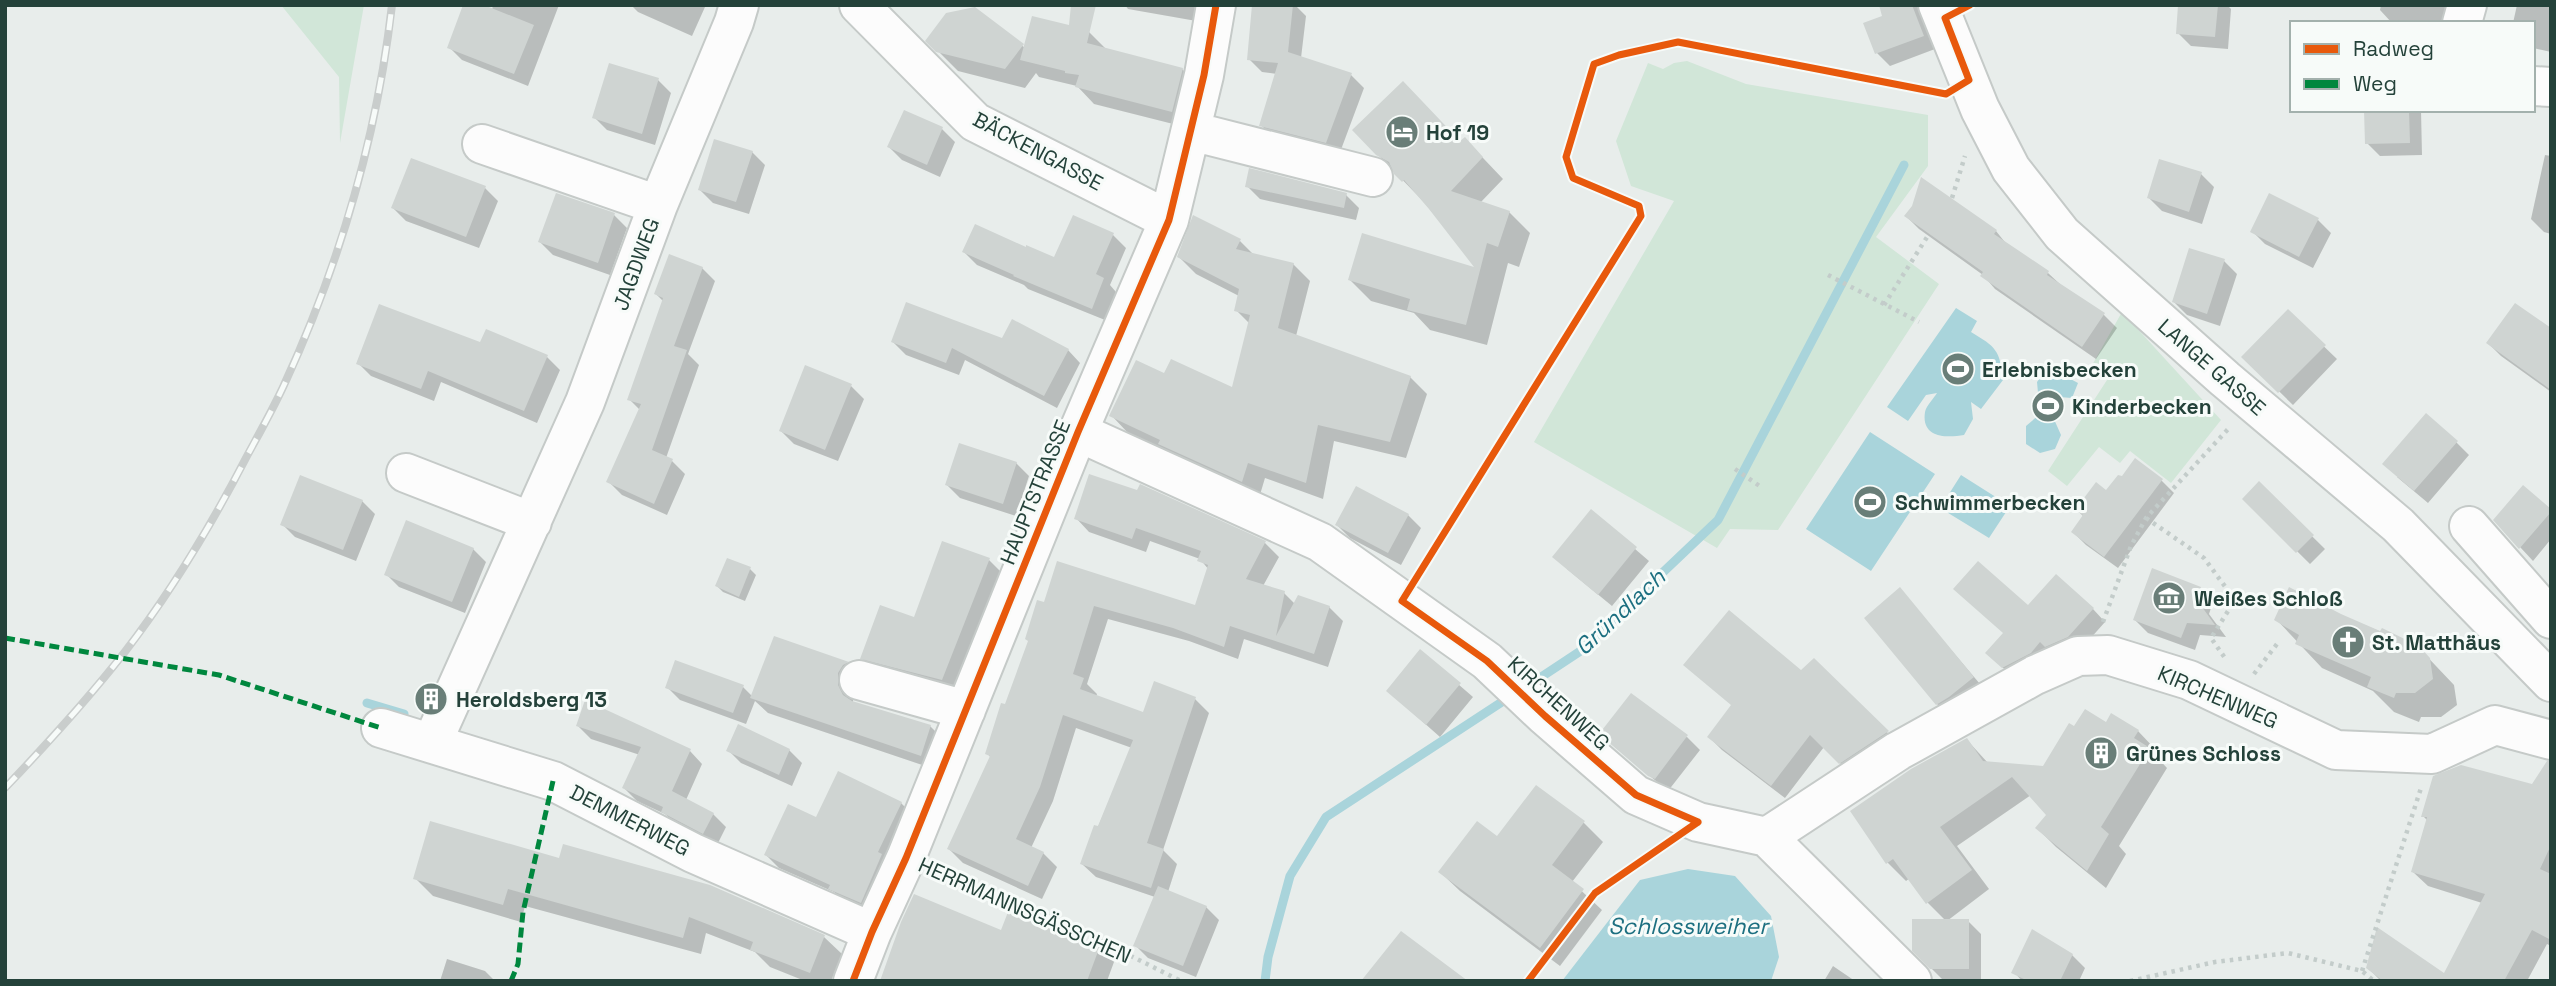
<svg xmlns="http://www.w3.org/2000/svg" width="2556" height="986" viewBox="0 0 2556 986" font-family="'Space Grotesk',sans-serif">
<rect width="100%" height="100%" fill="#e8edeb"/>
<path fill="#d1e6d8" d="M281,5h83l-24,138 -1,-66z
M1687,61l59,23 182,31v51l-52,71 63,47 -161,246 -48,-1 -13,19 -183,-106 140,-241 -43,-15 -15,-45 32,-78 15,6 11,-6z
M2122,312l99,108 -50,63 -41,-32 -10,12 -21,-16 -32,39 -19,-15 59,-91 -16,-13z"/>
<path fill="#a9d4db" d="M1956,308l21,13 -6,11c25,15 29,18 32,48l-22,29 -10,-7 2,17 -9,16c-18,3 -43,3 -39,-23 1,-6 9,-14 12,-19l-11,2 -18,26 -21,-14z
M2048,367l30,16 -6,15 -13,-1 -6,20 8,18 -6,14 -15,4 -14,-9v-18l14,-12 -3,-32z
M1870,432l65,42 -64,97 -65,-42z
M1961,475l49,31 -21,32 -49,-30z
M1688,869l47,7 36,40 8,41 -8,24h-209l78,-101z"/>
<path fill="#0003" d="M493,5h66l-31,81 -66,-26 -13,-13 43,-37z
M631,5h73l1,2 -13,29 -54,-24z
M1125,5h80l-3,17 -74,-13z
M1254,5h41l11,11 -5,42 50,17 13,13 -25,67 -65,-17 -13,-13 16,-51 -15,-2 -13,-13z
M1880,5h39l16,44 -45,17 -13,-13 -12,-29 20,-7z
M2180,5h47l4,4 -3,40 -37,-3 -13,-13z
M2381,5h75l-4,18h-60l-12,-13z
M2517,5h34v47l-18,-4v-25h-20z
M974,9l51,39 64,-16 18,18 75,19 17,17 -10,42 -95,-24 -17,-18 -38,-9 -3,-4 -11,15 -67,-17 -30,-30z
M658,80l13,13 -16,52 -48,-15 -13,-13z
M2366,110h55l1,45 -42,1 -13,-13z
M905,112l37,17 13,13 -15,35 -38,-17 -13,-13z
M1354,130l106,13 5,-4 38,40 -23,24 29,9 21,21 -11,34 -11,-4 -21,82 -57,-15 -16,-17 -43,-12 -21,-21 129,-10 -55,-68z
M752,152l13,13 -16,49 -36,-11 -13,-13z
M2545,155l6,1v78l-7,-2 -13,-13z
M2201,174l13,13 -12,37 -40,-13 -13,-13z
M1922,180l74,51 12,15 40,27 14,13 42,29 13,13 -21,31 -101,-70 -12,-14 -64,-46 -13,-13 7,-9z
M1247,186l99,9 13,13 -3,12 -96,-21z
M485,188l13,13 -19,47 -73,-27 -13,-13z
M614,215l13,13 -17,47 -57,-20 -13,-13z
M1074,217l39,18 13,13 -16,37 6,7 -11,28 -77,-31 -4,-4 -47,-20 -13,-13 91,7z
M2318,220l13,13 -18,35 -48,-24 -13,-13z
M1240,241l14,14 39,9 17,17 -14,55 114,41 17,17 -21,64 -72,-17 -11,58 -58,-21 -6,20 -82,-37 -9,-10 -40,-18 -16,-17 53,-41 68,15 17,-66 -14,-14 3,-14 -43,-22 -17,-17z
M2224,261l13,13 -17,52 -33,-11 -13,-13z
M702,268l13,13 -27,73 11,11 -33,93 6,3 13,13 -18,41 -45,-20 -13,-13 31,-72 -11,-11 34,-98 -7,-7z
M2288,312l49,47 -44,46 -49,-48z
M2551,330v62l-50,-36 -13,-13z
M1003,340l65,10 12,13 -23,45 -92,-48 -6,15 -53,-20 -13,-13z
M481,344l66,13 13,13 -23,53 -96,-41 -7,19 -63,-25 -13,-13z
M851,386l13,13 -26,62 -44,-17 -13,-13z
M2456,442l13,13 -41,48 -31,-26z
M1016,463l13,13 -13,40 -56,-18 -13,-13z
M2161,480l13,13 -56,75 -32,-23 -13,-13 11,-15 -7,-7 30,-17z
M2259,484l66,65 -15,15 -66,-65z
M362,501l13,13 -19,47 -61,-24 -13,-13z
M2551,511v28l-18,22 -38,-41z
M1592,512l57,49 -37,45 -45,-37z
M1408,515l13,13 -20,37 -51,-27 -13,-13z
M1076,518l189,25 14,14 -16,29 21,7 11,11 34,3 14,14 -15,46 -84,-28 -6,20 -49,-18 -81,-22 -21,65 10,10 -1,3 48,17 51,-15 14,14 -46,137 14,14 -9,28 38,15 13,13 -23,57 -48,-19 -13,-13 20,-48 -59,-20 -14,-13 50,-116 -56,-20 -23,73 -22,47 12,5 14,14 -15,32 -79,-36 -14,-14 42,-91 -4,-5 43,-111 8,-40 158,5 13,-37 -9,-11 -50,-18 -4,11 -57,-20z
M473,549l13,13 -21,51 -66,-26 -13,-13z
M989,560l17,17 -47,119 -80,-21 -17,-17 53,-38z
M750,569l6,6 -11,26 -22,-9 -6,-6z
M2200,589l13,13 -4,12 17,23 -26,-2 -5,15 -47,-17 -13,-13z
M1900,590l86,101 -36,26 -13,-13z
M2028,607l65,2 12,13 -24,27 -65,31 -16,-15 5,-31z
M2340,615l78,32 36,38 3,20 -16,12h-20l-2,5 -25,-10 -21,-21 -51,-23 -46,-49z
M775,638l73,25 15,15 -10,12v13l77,23 16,16 -9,28 -169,-57 -13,-12 -9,23 -66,-24 -13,-13h76l10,10z
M1421,652l52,45 -33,40 -52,-46z
M1814,660l86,85 -47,31 -29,-29 -39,51 -63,-48 -13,-13 93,-64z
M2107,724l31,7 18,19 -2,4 13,14 -48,78 7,8 -20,34 -50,-41 -19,-19 11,-14 -17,-19 -74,51 32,43 -42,32h21l13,13v47h-37l-13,-13 15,-47 -18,-18 -18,-25 -4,3 -19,-19 80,-122 21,23 56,5 31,-39z
M578,726l112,25 12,13 -16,36 27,14 13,13 -9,18 -41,-21 -11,-10 -28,-13 -13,-13 16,-33 -49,-16z
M739,726l50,24 13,13 -10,23 -51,-23 -13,-13z
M1687,737l13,13 -32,41 -53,-44z
M839,773l62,30 13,13 -40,99 -30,-14 -10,-9 -55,-24 -13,-13 51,-36z
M2551,783v163l-4,-2 -20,37h-146l-13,-13 76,7 38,-72 -54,-17 -15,-14 15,-51 -5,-5z
M1583,822l20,20 -31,40 30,28 -42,56 -100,-75 -20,-19 57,-34z
M431,823l393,114 18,17 -11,27h-26l-35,-14 -15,-15 -49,-19 -5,21 -176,-48 -4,16 -88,-26 -18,-18z
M1002,932l98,15 14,15 -7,19h-226z
M2072,955l13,13 -6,13h-57l-8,-9z
M447,959l38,12 10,10h-55z
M1833,966l22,15h-31z"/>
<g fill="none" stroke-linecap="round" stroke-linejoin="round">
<path stroke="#a9d4db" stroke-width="9" d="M1526,687l53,-35 139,-132 186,-355
M367,703l37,11
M1265,981l3,-24 22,-81 36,-59 185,-121"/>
</g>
<path fill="#cfd4d2" d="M463,5h21l50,20 -20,49 -67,-26z
M1071,5h25l-9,38 96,25 -11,44 -97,-25 4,-12 -14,-2v-2l-45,-11 12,-44 37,9z
M1252,5h41l-5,47 64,21 -26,70 -67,-17 19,-63 -31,-3z
M1879,5h33l12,31 -49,18 -12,-31 19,-7z
M2178,5h40l-3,32 -39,-3z
M975,7l49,37 -19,25 -69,-17 -11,-11 21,-28z
M609,63l50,15 -17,56 -50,-16z
M1403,81l57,60 5,-4 18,20 -32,34 59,20 -12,36 -11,-4 -21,82 -59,-15 3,-11 -62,-19 14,-47 112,34 -45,-58 -25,-29 -2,2 -8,-8 -5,-12 -13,-7 -24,-25z
M904,110l39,17 -16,38 -40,-18z
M2364,110h45l1,33 -45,1z
M714,139l39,12 -17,51 -38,-12z
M411,158l75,28 -20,51 -75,-29z
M2159,159l43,13 -13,40 -42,-14z
M1249,168l98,25 -3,15 -99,-21z
M1921,177l76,53 -3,4 55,37 -2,4 58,38 -23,34 -102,-71 3,-4 -79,-56 8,-10z
M556,193l59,20 -17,50 -60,-21z
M2269,193l50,25 -20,39 -49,-25z
M1073,215l41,18 -18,41 8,4 -12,31 -79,-33 1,-1 -52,-23 13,-28 51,23v-2l28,12z
M1193,215l48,24 -5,10 58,14 -16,65 133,48 -21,66 -72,-17 -12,58 -58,-20 -6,19 -84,-38 2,-4 -51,-24 27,-56 28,13 7,-14 61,28 18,-72 -16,-4 5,-22 -62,-32z
M2189,248l36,11 -18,55 -35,-12z
M669,254l34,13 -29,79 13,4 -35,100 21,9 -19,45 -48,-22 35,-78 -14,-4 36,-102 -9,-4z
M906,302l96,36 10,-19 57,30 -25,47 -92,-48 -6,15 -55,-21z
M2515,303l36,25v62l-65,-47z
M379,304l101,38 6,-13 62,26 -24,56 -96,-40 -7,18 -65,-25z
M2288,309l38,36 -48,48 -37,-36z
M805,365l47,19 -27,66 -46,-19z
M2426,413l32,28 -44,50 -32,-27z
M959,443l58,19 -14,42 -58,-19z
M2135,458l28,21 -59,78 -33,-25 12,-17 -8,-5 21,-28 10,8 12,-15 4,1z
M1089,474l48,16 3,-6 126,57 -20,38 39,12 -9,45 22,-41 32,11 -16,48 -84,-28 -6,21 -51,-19 -79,-22 -21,68 11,4 -4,11 63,23 11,-31 42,16 -49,146 17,6 -13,39 -71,-24 14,-39 4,1 35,-86 -70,-25 -23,72 -24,52 28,13 -16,34 -81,-37 43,-93 -5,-2 16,-51 4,1 23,-63 -3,-2 12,-39 7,2 13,-41 138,44 13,-40 -11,-4 4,-10 -65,-23 -4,11 -58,-20z
M300,475l63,25 -20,50 -63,-25z
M2259,481l55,54 -18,18 -54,-54z
M2523,485l28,24v3l-32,37 -26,-29z
M1356,486l53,28 -21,39 -53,-28z
M1591,509l46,38 -39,48 -46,-38z
M406,520l68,28 -22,54 -68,-27z
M942,541l48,17 -48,122 -82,-21 20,-54 34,12z
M727,558l24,9 -12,30 -24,-11z
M1978,561l50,44 28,-31 38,34 -26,29 -23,10 -5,-5 -9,11 -29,15 -17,-15 18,-20 -50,-44z
M2152,568l49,19 -4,13 18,25 -28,-2 -6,15 -48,-18z
M1900,587l74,90 -25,20 -13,8 -72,-87z
M2289,587l52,27 39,17 2,-3 37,18 11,12 3,21 -18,14h-19l-2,5 -27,-11 4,-10 -76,-33 4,-9 -25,-15z
M1729,610l72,60 13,-12 75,73 -50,33 -29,-29 -39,51 -64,-49 24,-32 -48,-40z
M774,636l75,26 -6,3 -5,8v12l5,10 9,6 79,24 -10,31 -171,-58z
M1420,649l41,34 -35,42 -40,-34z
M675,660l69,25 -11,28 -68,-25z
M1631,693l57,42 -33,44 -7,-3 -49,-42z
M585,700l106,49 -19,42 42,22 -11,21 -42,-22 2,-5 -41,-19 19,-41 -65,-21z
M2085,709l21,13 5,-9 28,17 -5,8 16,10 -49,79 8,7 -22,37 -52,-43 11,-13 -34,-38 -72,50 32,43 -46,34 -33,-45 -7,5 -36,-53 61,-42 56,-31 16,23 60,5 26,-43 5,3z
M738,724l52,25 -11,26 -53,-24z
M2547,761h4v84l-11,24 11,5v66l-19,-10 -28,51h-121l-17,-13 11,-41 67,46 41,-79 -74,-22 16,-55h-6l12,-41 28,-11 71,19z
M838,771l64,31 -24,50 4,2 -21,49 -33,-14 2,-4 -66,-30 24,-51 28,13z
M1536,785l49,36 -33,44 32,24 -44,59 -102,-76 39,-51 20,15z
M430,821l129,37 4,-14 147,41 115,50 -15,38 -60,-23 3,-8 -64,-25 -6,21 -175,-49 -5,16 -90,-26z
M1158,886l49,20 -24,60 -50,-20z
M914,894l87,36 7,-18 92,34 -13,35h-207l21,-59z
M1912,919h57v50h-39l-18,-18z
M2032,929l41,25 -13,27h-32l-17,-8z
M1401,931l67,50h-107z"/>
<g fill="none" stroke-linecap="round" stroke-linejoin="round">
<defs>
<path id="minor" d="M859,5l116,117 194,98
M1938,5l42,104 31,60 51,65 163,145 173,146 153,157
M2462,23l5,-18
M2533,86l18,1
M1191,131l182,46
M482,144l176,61
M1078,432l242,110 167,119 58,55 91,79 62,27 69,15 131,-86 137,-76 43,-19 30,-1 81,25 147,70 96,4 63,-29 56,15
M406,473l126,49
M2469,526l82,93
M859,680l107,30
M381,728l172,53 140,72 179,79
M432,743l153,-341 73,-197 76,-183 5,-17
M1767,837l145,144
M853,981l19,-49 34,-74 172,-426 91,-212 35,-145 12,-70"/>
</defs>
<use href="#minor" stroke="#c5cac8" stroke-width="42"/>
<path stroke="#c3ccca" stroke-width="4.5" stroke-dasharray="3.5 5" stroke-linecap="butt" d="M1952,198l13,-42
M1828,275l91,47
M1884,305l45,-71
M1735,469l26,18
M2146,518l58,40 31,42 -24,38 14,20
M2103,622l28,-76 15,-28 84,-91
M2254,674l23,-30
M936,870l133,55 112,56
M2362,971l59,-183
M2130,981l85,-19 73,-9 74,18 12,10"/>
<use href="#minor" stroke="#fcfcfc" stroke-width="38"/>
<defs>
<path id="rail" d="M5,788c41,-43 82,-88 119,-135 47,-61 88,-129 123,-197 13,-24 26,-47 37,-71 55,-119 93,-249 108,-380"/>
</defs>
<use href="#rail" stroke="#c9cdcc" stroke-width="8"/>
<use href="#rail" stroke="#f7fbf9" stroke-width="5" stroke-dasharray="16" stroke-linecap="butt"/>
<path stroke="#00873e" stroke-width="5" stroke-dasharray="10 5" stroke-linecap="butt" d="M5,638l214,37 162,53
M511,981l7,-17 5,-52 30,-131"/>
<defs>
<path id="cycleway" d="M1698,822l-62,-27 -91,-79 -58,-55 -85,-60 239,-385 -2,-10 -66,-28 -7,-21 28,-93 25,-9 59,-13 268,52 23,-14 -24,-62 25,-13
M853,981l19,-49 34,-74 172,-426 91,-212 35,-145 12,-70
M1528,981l67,-88 103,-71"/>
</defs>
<use href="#cycleway" stroke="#f7fbf9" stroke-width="11"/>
<use href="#cycleway" stroke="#e8590c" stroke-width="7"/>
</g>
<defs>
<symbol id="hotel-disc" viewBox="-11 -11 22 22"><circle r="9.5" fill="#697e78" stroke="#f7fbf9"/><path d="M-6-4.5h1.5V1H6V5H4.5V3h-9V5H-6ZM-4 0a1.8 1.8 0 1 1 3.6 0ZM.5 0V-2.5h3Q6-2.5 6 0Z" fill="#fff"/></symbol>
<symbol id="stadium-disc" viewBox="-11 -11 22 22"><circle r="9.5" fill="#697e78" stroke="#f7fbf9"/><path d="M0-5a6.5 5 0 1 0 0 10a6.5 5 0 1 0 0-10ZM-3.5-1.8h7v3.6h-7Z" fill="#fff"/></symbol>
<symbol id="museum-disc" viewBox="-11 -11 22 22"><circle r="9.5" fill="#697e78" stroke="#f7fbf9"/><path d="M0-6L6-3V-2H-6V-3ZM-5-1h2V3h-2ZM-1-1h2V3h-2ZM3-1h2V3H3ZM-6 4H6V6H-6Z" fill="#fff"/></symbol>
<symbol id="church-disc" viewBox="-11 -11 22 22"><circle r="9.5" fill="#697e78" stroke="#f7fbf9"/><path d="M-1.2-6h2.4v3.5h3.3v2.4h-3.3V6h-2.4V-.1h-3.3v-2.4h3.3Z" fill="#fff"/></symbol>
<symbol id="building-disc" viewBox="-11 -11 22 22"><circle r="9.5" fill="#697e78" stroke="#f7fbf9"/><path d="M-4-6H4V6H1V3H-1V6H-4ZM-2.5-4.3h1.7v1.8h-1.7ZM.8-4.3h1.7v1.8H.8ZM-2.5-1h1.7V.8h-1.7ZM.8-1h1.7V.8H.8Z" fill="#fff"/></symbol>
</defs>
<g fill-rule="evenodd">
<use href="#hotel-disc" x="1383" y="113" width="38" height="38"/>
<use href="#stadium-disc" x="1939" y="350" width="38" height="38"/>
<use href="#stadium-disc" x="2029" y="387" width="38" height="38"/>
<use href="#stadium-disc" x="1851" y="483" width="38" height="38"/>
<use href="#museum-disc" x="2150" y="579" width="38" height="38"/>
<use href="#church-disc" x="2329" y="623" width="38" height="38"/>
<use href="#building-disc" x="412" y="680" width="38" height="38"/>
<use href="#building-disc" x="2082" y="734" width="38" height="38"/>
</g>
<g text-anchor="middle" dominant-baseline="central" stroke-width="6" stroke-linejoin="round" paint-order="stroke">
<g font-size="21" font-weight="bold" fill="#24423a" stroke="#f7fbf9" text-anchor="start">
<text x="1426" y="132">Hof 19</text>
<text x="1982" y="369">Erlebnisbecken</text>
<text x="2072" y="406">Kinderbecken</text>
<text x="1895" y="502">Schwimmerbecken</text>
<text x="2194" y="598">Weißes Schloß</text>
<text x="2372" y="642">St. Matthäus</text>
<text x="456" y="699">Heroldsberg 13</text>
<text x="2126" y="753">Grünes Schloss</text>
</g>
<g font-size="21" fill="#24423a" stroke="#f7fbf9">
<text transform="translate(1038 151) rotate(28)">BÄCKENGASSE</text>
<text transform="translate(636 264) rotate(-70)">JAGDWEG</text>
<text transform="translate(2212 367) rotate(41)">LANGE GASSE</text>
<text transform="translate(1035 492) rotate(-68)">HAUPTSTRASSE</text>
<text transform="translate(2218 697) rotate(23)">KIRCHENWEG</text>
<text transform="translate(1559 703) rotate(42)">KIRCHENWEG</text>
<text transform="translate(630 820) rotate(27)">DEMMERWEG</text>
<text transform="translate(1025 910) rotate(24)">HERRMANNSGÄSSCHEN</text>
</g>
<g font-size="23" font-style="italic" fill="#1c6f80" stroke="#f7fbf9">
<text transform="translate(1620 612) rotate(-43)">Gründlach</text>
<text x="1688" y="926">Schlossweiher</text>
</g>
</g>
<rect width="2556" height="986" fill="none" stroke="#24423a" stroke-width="14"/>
<rect x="2290" y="21" width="245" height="91" fill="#f7fbf9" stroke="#a3b1ad" stroke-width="2"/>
<rect x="2304" y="44" width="35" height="10" fill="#e8590c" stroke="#a3b1ad" stroke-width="2"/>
<text x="2353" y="56" font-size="21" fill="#24423a">Radweg</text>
<rect x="2304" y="79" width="35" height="10" fill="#00873e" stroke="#a3b1ad" stroke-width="2"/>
<text x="2353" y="91" font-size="21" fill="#24423a">Weg</text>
</svg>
